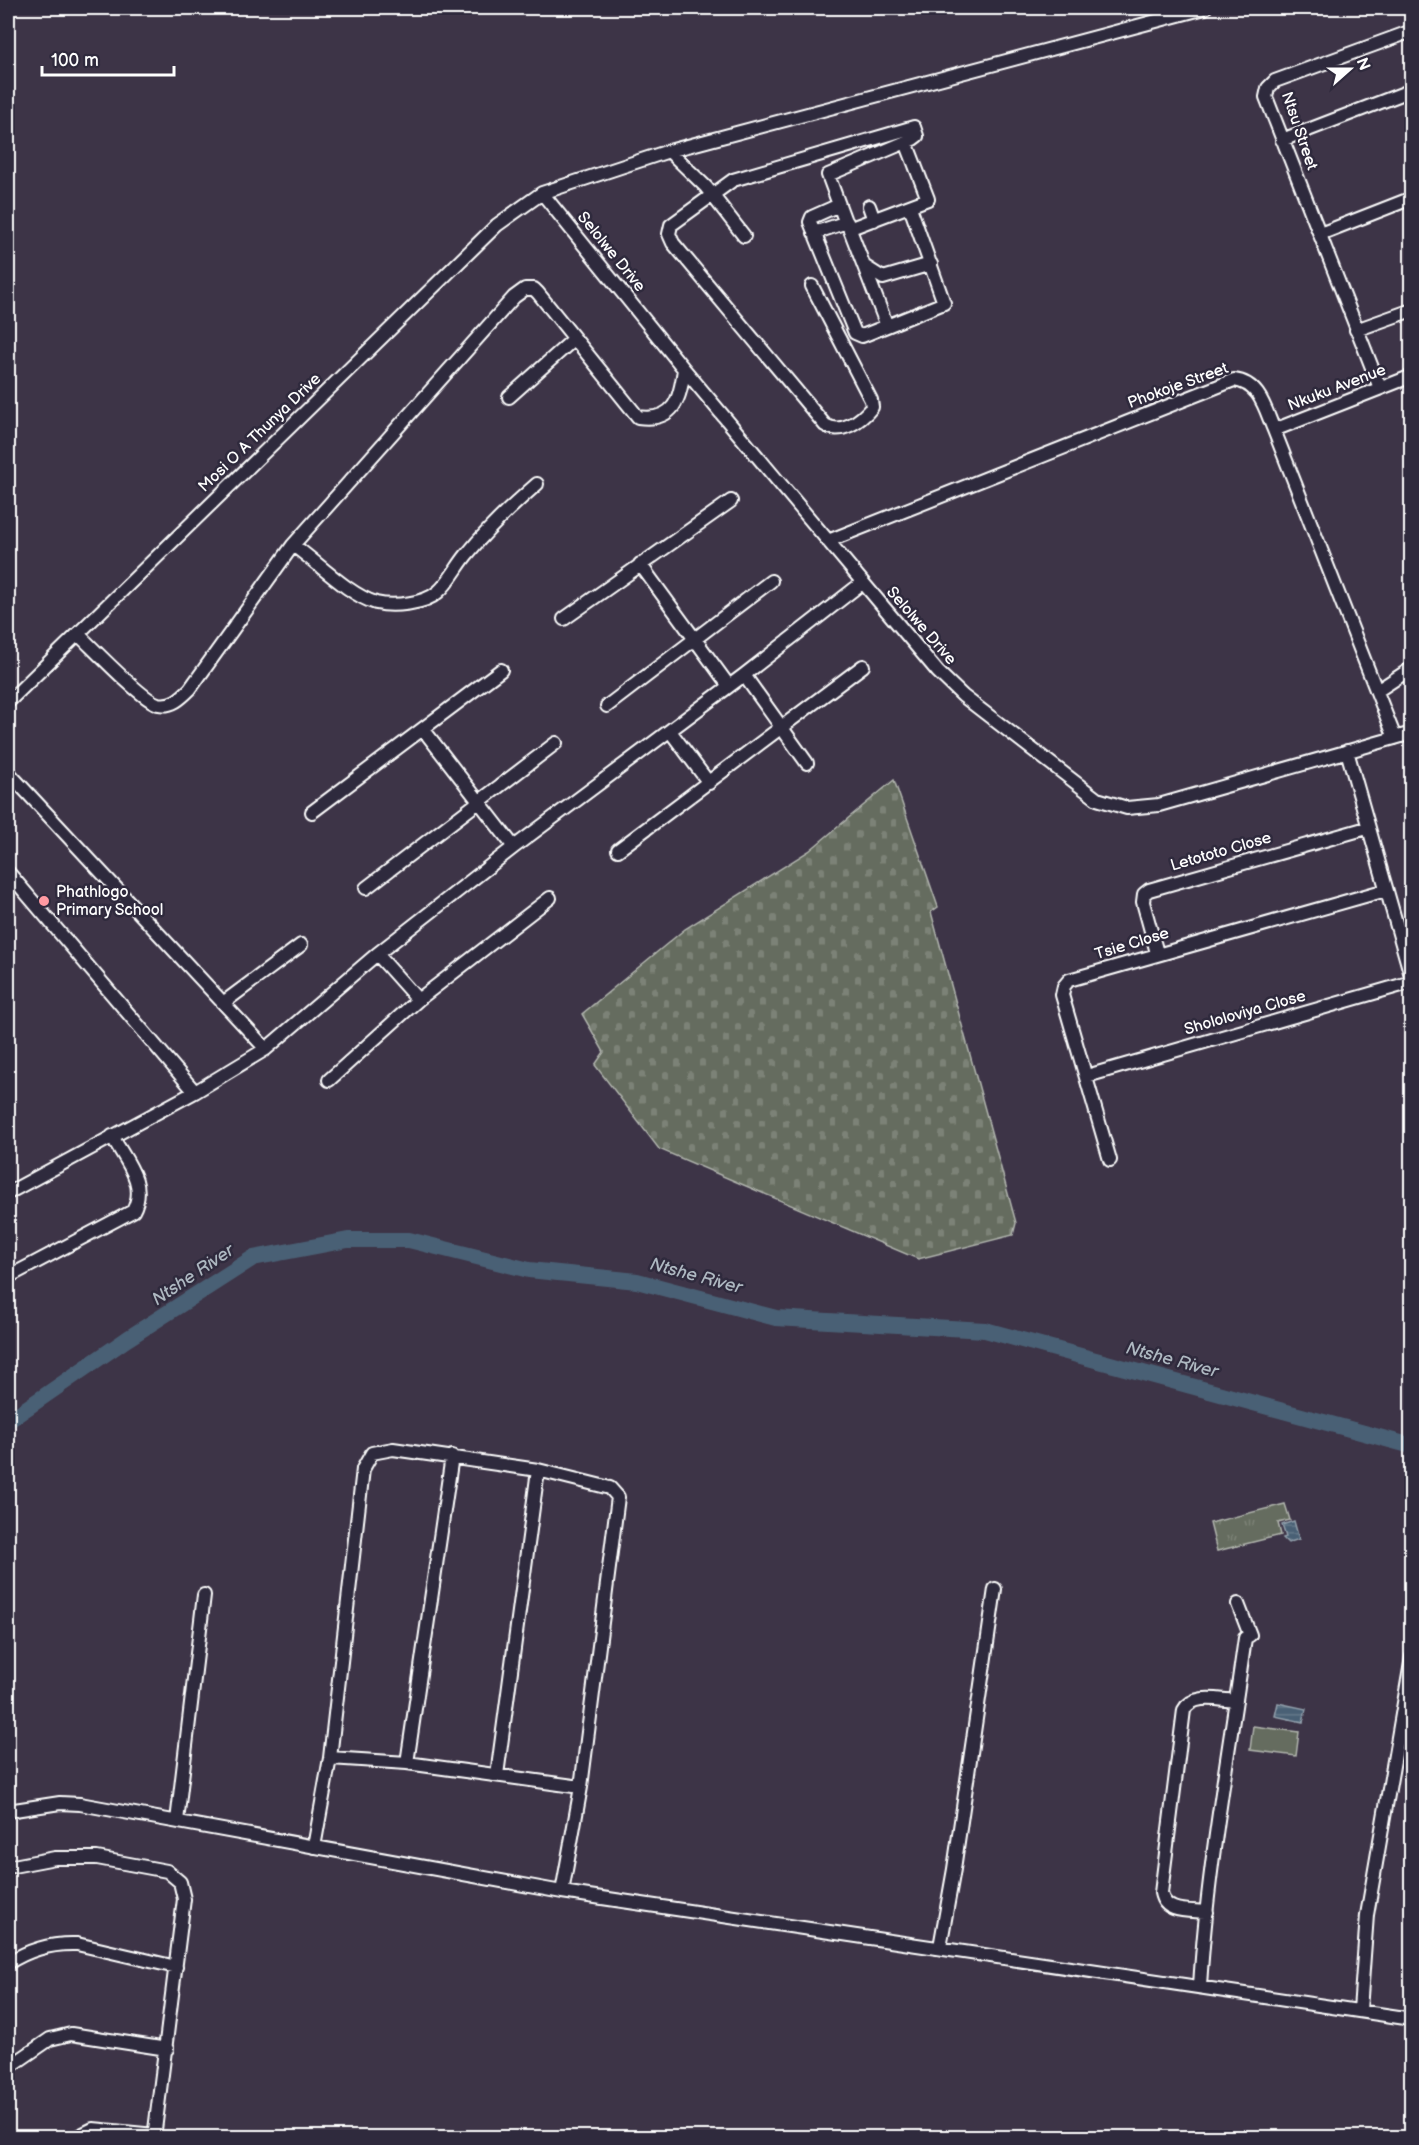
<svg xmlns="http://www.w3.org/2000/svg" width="1419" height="2145" viewBox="0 0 1419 2145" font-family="'Balsamiq Sans',sans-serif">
<defs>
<pattern id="grass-tufts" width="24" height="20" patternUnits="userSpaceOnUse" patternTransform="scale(1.5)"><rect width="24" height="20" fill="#656c5f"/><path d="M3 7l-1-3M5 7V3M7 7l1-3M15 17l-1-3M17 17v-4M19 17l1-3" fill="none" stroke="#7c8277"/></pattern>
<pattern id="cemetery-stones" width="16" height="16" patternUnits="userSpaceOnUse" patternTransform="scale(1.5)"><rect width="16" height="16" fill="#656c5f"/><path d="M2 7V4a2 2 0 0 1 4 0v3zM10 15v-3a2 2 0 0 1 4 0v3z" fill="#7c8277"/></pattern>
<pattern id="water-rules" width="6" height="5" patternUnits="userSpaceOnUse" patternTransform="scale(1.5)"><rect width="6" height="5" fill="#4a6175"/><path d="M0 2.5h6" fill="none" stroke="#65798a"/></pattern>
</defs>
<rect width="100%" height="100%" fill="#3d3447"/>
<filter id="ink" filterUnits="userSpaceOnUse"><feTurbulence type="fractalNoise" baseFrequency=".0167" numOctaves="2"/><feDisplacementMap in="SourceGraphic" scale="12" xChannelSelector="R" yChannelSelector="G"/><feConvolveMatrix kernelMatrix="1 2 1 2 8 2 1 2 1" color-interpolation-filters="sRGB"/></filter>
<g filter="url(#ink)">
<path fill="url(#grass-tufts)" stroke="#b2b6af" stroke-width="1.5" d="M1285,1504l5,16 -12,3 3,12 -64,16 -7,-28z"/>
<path fill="url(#cemetery-stones)" stroke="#b2b6af" stroke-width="1.5" d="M894,780l44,127 -7,5 85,311 -3,12 -95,24 -259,-110 -64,-84 9,-13 -22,-38 103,-85 124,-78z"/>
<path fill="#656c5f" stroke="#b2b6af" stroke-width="1.5" d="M1253,1726l46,6 -3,24 -46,-6z"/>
<path fill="url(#water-rules)" stroke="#92a0ac" stroke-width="1.5" d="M1294,1521l5,18 -11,4 -5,-5 3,-1 -4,-12z
M1278,1703l28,6 -3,13 -28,-6z"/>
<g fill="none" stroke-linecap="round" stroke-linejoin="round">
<path stroke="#4a6175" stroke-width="16" d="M8,1421l119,-82 126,-81 95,-18h61l120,30 108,11 139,37 209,12 427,116"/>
<defs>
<path id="minor" d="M1282,140l130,-50
M669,151l37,36 38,49
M542,193l142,176 254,303 25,24 134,103 30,9 32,-3 253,-72
M839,205l-27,12 -2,5 45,111 7,3 82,-33 -34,-96
M869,206l5,14
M851,228l77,-29 -22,-57
M814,233l33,-11 40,104
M1320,234l92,-36
M864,266l19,12 48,-14
M812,286l59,114 1,7c-11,14 -31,28 -47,18l-152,-182 -4,-9 2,-9 62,-45 181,-53 3,9 -4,3 -85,36 17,46
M1356,330l56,-20
M1380,388l-114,-291 2,-9 7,-7 137,-50
M509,397l65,-58
M1274,430l138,-54
M828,541l406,-161c26,3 31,29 40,50l121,308
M293,545c24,17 56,50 83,58 17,4 49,1 62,-11 12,-10 20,-28 31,-40 20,-25 44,-47 68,-68
M640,564l89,122
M564,619l167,-118
M78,634c15,14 64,66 80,70 14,3 23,-6 32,-15l103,-144 221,-248 11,-8h9l4,4 100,124c37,5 42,-18 46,-48
M744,675l63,88
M1377,691l35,-23
M8,702l489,-477 45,-32 127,-42 536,-143
M607,706l164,-125
M423,729l91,118
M670,731l39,52
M1347,751l65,228
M8,772l258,277
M312,812l189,-142
M618,850l245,-184
M8,872l187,220
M366,888l190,-145
M1157,953l-14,-51 1,-8 5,-4 218,-62
M377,954l41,46
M223,1003l78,-58
M1087,1076l325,-94
M329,1080l89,-80 132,-102
M1110,1160l-48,-165 2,-9 5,-6 317,-90
M8,1193l187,-101 71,-43 111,-95 137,-107 230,-172 118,-92
M8,1277l125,-66c15,-27 -8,-51 -21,-75
M330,1758l77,5 174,24
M407,1763l45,-307
M497,1775l41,-305
M8,1811l52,-8 20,1 482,88 850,127
M177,1821l27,-226
M314,1847l16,-89 33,-289 9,-16 21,-4 145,21 72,18 8,9 -37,290 -19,105
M8,1867l47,-9h42l70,13 13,11 4,17 -30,239
M1207,1912c-18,-2 -42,2 -46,-19l23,-183c9,-17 35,-10 52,-9
M940,1947l14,-78 41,-280
M8,1963c20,-13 44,-20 69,-19l99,23
M1200,1986c7,-116 29,-232 45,-348l5,-3 -12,-31
M1360,2010l7,-95 45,-258
M8,2068l42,-29 21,-5 96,15
M75,2138l18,-9 62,6"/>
</defs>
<use href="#minor" stroke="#fff" stroke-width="16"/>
<use href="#minor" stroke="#2f2a3d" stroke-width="12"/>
</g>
</g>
<circle fill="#ff9aa2" stroke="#2f2a3d" stroke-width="2" cx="44" cy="901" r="6"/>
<g text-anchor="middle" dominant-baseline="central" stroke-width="5" stroke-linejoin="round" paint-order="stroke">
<g font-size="16" fill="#fff" stroke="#2f2a3d">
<text transform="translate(1299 131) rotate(71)">Ntsu Street</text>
<text transform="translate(611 252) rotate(51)">Selolwe Drive</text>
<text transform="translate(1178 386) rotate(-20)">Phokoje Street</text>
<text transform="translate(1337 388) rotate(-21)">Nkuku Avenue</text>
<text transform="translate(260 433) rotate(-44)">Mosi O A Thunya Drive</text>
<text transform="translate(921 626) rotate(49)">Selolwe Drive</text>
<text transform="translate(1221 852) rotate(-16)">Letototo Close</text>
<text transform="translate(1132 944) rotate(-17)">Tsie Close</text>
<text transform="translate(1245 1013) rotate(-16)">Shololoviya Close</text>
</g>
<g font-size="16" fill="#fff" stroke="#2f2a3d" text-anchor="start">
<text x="56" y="892">Phathlogo<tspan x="56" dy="18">Primary School</tspan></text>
</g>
<g font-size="18" font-style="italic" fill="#aeb8c1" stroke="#2f2a3d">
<text transform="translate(193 1275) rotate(-34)">Ntshe River</text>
<text transform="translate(696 1276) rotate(15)">Ntshe River</text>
<text transform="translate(1172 1360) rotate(15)">Ntshe River</text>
</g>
</g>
<rect width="1419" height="2145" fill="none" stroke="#2f2a3d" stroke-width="30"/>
<rect x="15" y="15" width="1389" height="2115" fill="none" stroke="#fff" stroke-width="2" filter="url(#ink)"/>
<g transform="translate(1350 69) rotate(69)" stroke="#2f2a3d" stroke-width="4.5" paint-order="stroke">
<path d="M0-4.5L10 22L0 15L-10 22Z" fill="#ffffff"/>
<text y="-9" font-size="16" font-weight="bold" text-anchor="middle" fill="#ffffff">N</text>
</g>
<path d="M42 66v9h132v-9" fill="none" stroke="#ffffff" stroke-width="3"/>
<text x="51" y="66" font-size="18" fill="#ffffff" stroke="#2f2a3d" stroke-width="4.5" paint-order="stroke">100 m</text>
</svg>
